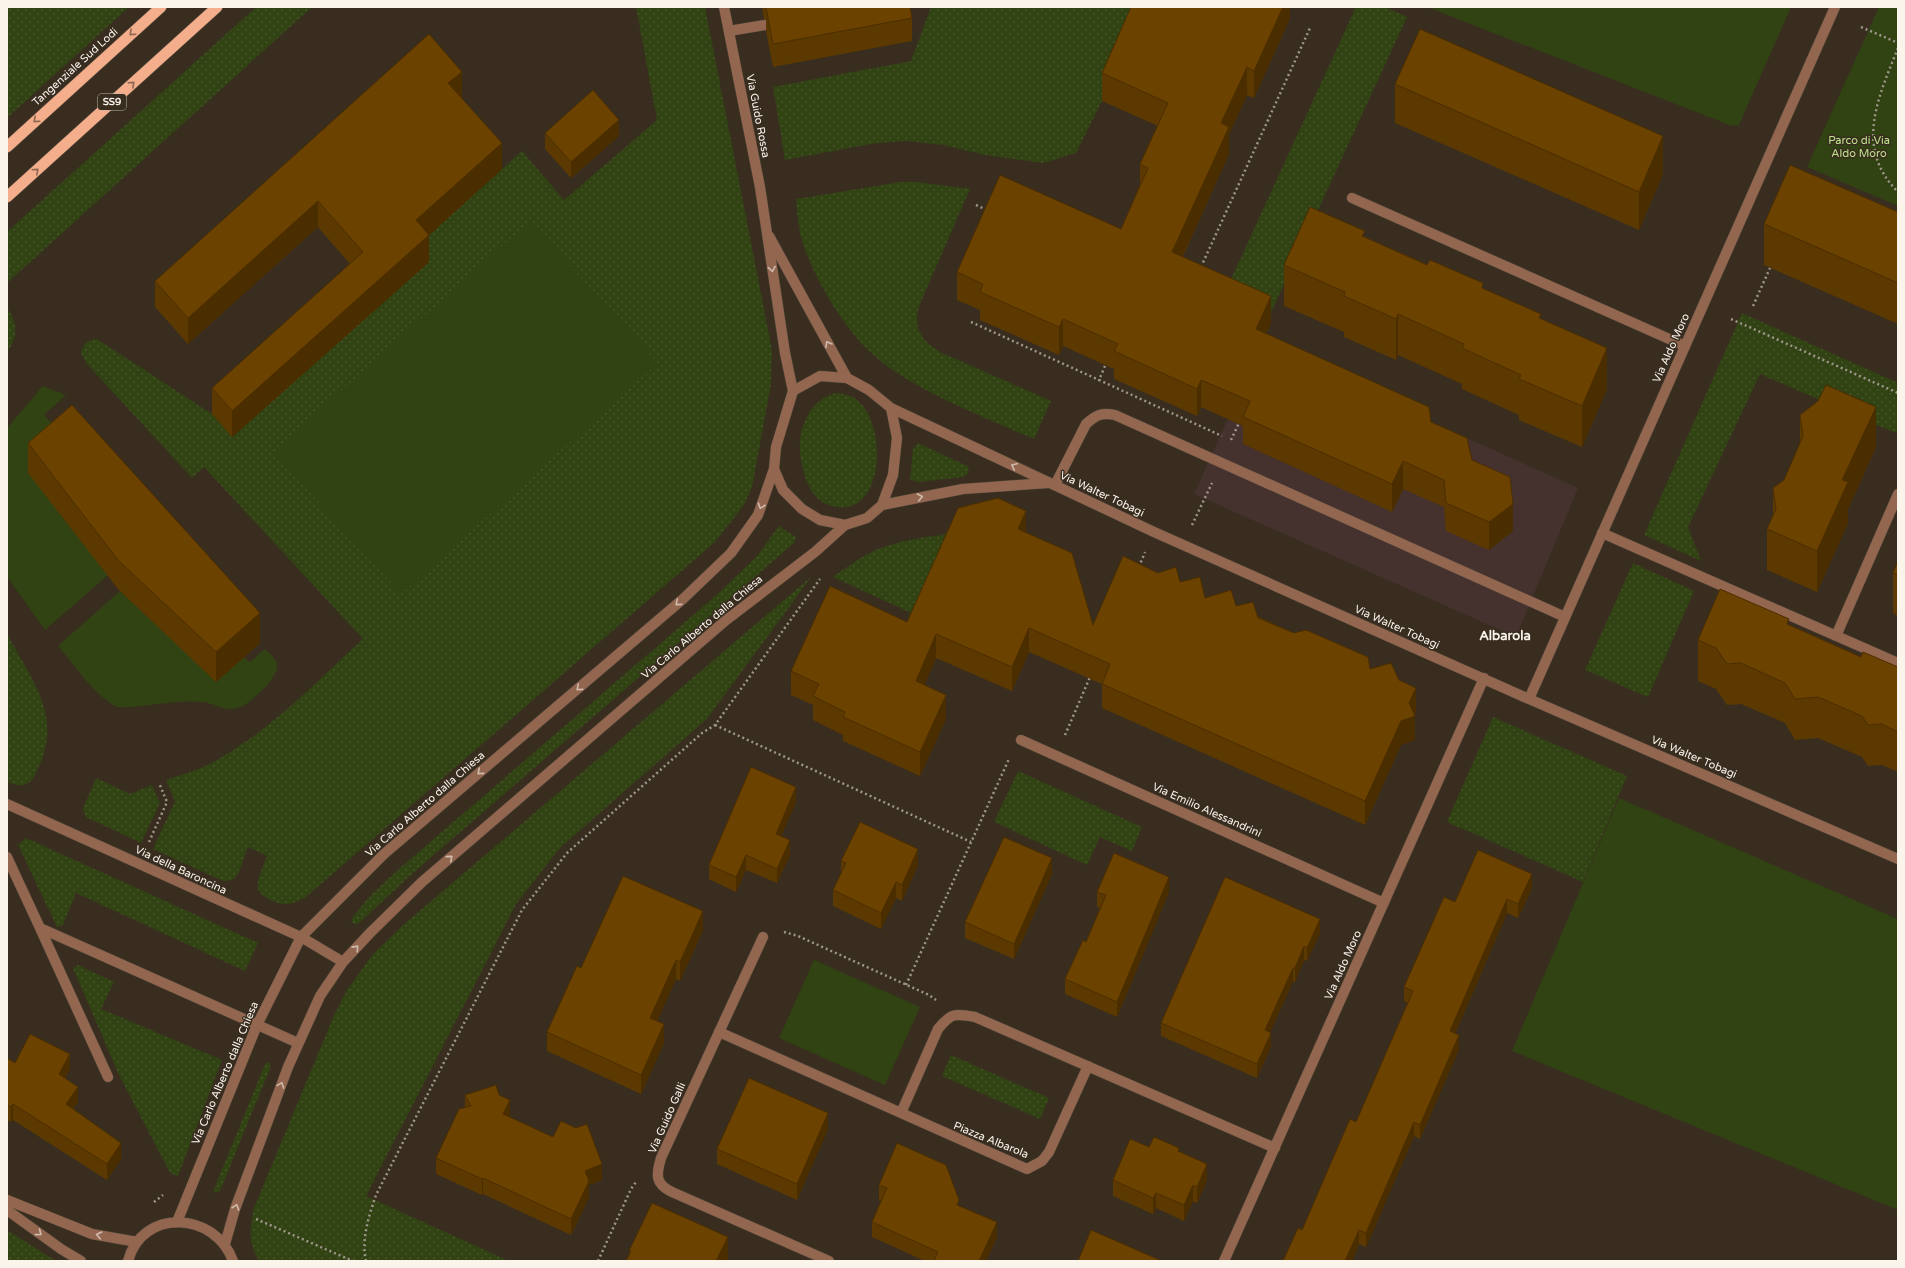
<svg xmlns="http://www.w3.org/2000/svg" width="1905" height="1268" viewBox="0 0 1905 1268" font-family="'Varela Round',sans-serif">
<defs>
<pattern id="grass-dots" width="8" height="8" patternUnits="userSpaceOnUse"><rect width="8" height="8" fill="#314213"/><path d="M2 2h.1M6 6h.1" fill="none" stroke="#46552a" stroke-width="1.8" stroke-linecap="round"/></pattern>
</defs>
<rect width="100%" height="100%" fill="#392d20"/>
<path fill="#45312e" d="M1261,345l317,143 -62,149 -322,-143z"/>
<path fill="url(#grass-dots)" d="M7,7h122l-122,111z
M256,7h56l-305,276v-51z
M636,7h69l67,343 -1,34 -19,103 -8,18 -29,37 -409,355c-6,3 -11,6 -18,7 -8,1 -27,-6 -30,-15 -2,-9 6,-24 9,-33l-19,-9 -10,27c-4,6 -8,7 -15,7l-70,-32 22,-48 -9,-21c19,-6 39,-12 56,-23 53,-31 96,-77 141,-118l-159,-172 -12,11 -105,-114 -6,-11c2,-8 6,-14 16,-14l115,75 21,23 189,-196 100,-90 42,49 93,-80z
M931,7h213l-42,94 -26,52 -33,10 -58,-8 -42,-10 -36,-4 -31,2 -91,17 -12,-73 138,-26z
M1356,7h30l21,10 -140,304 -46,-20z
M901,182h15l54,7 -51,117 -2,12 1,10 5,10 7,7 10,7 111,49 -17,38c-50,-22 -127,-51 -166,-89 -28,-27 -59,-80 -68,-117 -2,-11 -3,-23 -4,-34z
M7,308c11,15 11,29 0,44z
M1742,313l156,70v51l-138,-60 -72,153 13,34 -57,-26z
M836,393c8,1 16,2 22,8 31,25 26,123 -29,104 -16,-5 -24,-24 -27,-40 -7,-28 3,-64 34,-72z
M918,443l47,22 3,2 1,5 -5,5 -46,5 -8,-2 3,-31z
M779,526l17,11 -2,6 -381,330 -55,51h-4l-3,-3 2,-4 17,-21 30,-28 320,-276 37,-36z
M958,532l-38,85 -87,-40c14,-10 27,-20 43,-27 25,-11 55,-13 82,-18z
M1633,563l61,28 -46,106 -63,-27z
M811,577l-104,142 -147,129 -44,56 -150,292 143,65h-249c-13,-16 -10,-34 -6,-53l81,-195 12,-23 26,-36 29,-28z
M7,634c27,50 58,84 28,141 -7,13 -16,12 -28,7z
M1493,717l134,59 -44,106 -136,-60z
M1018,771l124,56 -10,24 -32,-14 -13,28 -93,-43z
M96,778l34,16 22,-9 8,18 -19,40 -55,-26 -3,-7 1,-4z
M26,838l232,105 -13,28 -169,-78 -13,32 -6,2 -39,-82z
M78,965l36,17 -13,27 121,51 -44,116 -8,-3 -51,-98 -46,-107z
M951,1055l98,43 -9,21 -98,-43z
M266,1062l3,1 2,3 -51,125 -5,2 -1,-4z
M7,1230l49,31h-49z"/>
<path fill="#314213" d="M1427,7h364l-52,118 -7,1z
M1879,7h19v199l-91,-39z
M530,221l128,142 -257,231 -128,-142z
M43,386l23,9 -22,20 13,14 50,147 -62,54 -38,-53v-149z
M120,591l96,90 28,-24 6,5 15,-13c5,5 11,9 12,16 2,13 -28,40 -39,43 -12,4 -24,-5 -36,-6 -28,-3 -56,6 -85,5 -24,-13 -41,-40 -59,-61z
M1619,798l279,121v291l-386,-159z
M814,960l106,47 -35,78 -106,-47z"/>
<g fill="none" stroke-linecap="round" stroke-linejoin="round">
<defs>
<path id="service" d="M729,31l36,-6
M1352,198l333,148
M1055,485l31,-61c10,-9 16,-12 29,-9l450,202
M1602,533l296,130
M1836,636l62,-142
M763,937l-102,221c-5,17 -6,26 11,34l157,69"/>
<path id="minor" d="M724,7l36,180 25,166 8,38
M769,236l78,142
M891,408l6,30 -4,37 -11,30 -15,13 -22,7 -25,-5 -18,-11 -19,-19 -9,-21 2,-22 17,-56 27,-15 27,2 22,12 22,18 263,124 375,167 369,160
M882,505l81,-16 85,-6
M1529,699l306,-692
M1021,740l363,163
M7,804l294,133 42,25
M7,857l33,71 258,115
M40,928l68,149
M719,1032l308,137 15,-8 7,-9 39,-86
M901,1113l37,-84c13,-16 17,-16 37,-12l300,131
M177,1222l80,-197 44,-88 83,-83 299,-255 48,-46 27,-38 16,-46
M225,1244l10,-35 53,-142 32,-71 23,-34 27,-29 52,-51 303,-261 90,-69 30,-27
M1224,1261l260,-583"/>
<path id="tertiary" d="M7,1200l85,34 45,8
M7,1210l54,39 20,12
M128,1261c14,-53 87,-50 105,0"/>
<path id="trunk" d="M7,147l154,-140
M7,197l210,-190"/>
</defs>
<use href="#service" stroke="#54493c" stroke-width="11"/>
<use href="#minor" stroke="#54493c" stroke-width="11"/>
<use href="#tertiary" stroke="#54493c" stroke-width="11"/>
<use href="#trunk" stroke="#54493c" stroke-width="12"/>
<path stroke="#9f968b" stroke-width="2.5" stroke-dasharray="2 3" stroke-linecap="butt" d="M1861,27l37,16
M1898,48c-20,50 -44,100 0,144
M976,205l11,5
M1201,267l109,-239
M1753,306l17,-38
M1731,319l167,74
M971,322l128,58
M1105,366l-6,14 123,56
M1231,440l8,-17
M1192,525l20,-42
M1139,567l6,-15
M715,725l256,117
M1065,735l25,-58
M149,842l18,-40 -8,-19
M784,932l14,4 131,59 7,5
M906,985l103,-226
M154,1202l9,-7
M256,1219l97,42
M366,1261c-5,-21 3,-46 10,-66l146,-285 45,-57 135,-120 13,-8 105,-146
M598,1261l33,-72 5,-7"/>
<use href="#service" stroke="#93664f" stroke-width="10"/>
<use href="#minor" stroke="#93664f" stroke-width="10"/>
<use href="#tertiary" stroke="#93664f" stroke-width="10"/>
<use href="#trunk" stroke="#f4ae8c" stroke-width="11"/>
</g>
<path fill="#5c3900" d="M762,7h148l2,11v23l-139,26 -7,-36v-12h-2z
M1290,7v11l-36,80 -7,-3 -18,39v20l-46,102 88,67 -5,11 165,88 41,38 41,71 -24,19 -43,-19 -2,-24 -41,-18 -11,23 -149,-68v-18l-42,-19 -4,9 -83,-37v-10l-51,-23 -4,9 -79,-35v-10l-23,-10v-28l164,-43 19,-45v-20l18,-38 -56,-25v-28z
M1395,84l268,90 -24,56 -244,-107z
M462,98l40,71 -73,66v27l-197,175 -20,-23v-26l138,-124 -32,-37 -130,117 -33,-37v-26z
M545,133l74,3 -48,42 -26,-29z
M1898,212v112l-134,-59v-41z
M1365,237l118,52 58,30 66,70 -25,58 -63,-27v-5l-57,-26v-5l-64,-29 -2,5 -52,-23v-5l-60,-26v-41z
M1800,415l76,32 -28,62v14l-31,69 -50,-22v-41l6,-13v-28l11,-8 16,-37z
M28,443l232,200 -44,39 -98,-93 -90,-116z
M1026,533l67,92 65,-52 22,9 25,16 31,8 134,63 29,11 17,32 -2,3 1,25 -14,5 -36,80 -263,-117v-24l-73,-32 -17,39 -76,-33 -12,27 22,34 -26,57 -77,-35v-6l-30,-15v-15l-22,-10v-24l116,-49z
M1898,561v55l-5,-3v-40z
M1789,625l72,32 37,10v105l-16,-7 -14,1 -6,-9 -44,-19 -23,2 -10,-17 -44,-19 -14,1 -11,-16 -18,-8v-41z
M796,802l-15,34 9,19 -13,28 -31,-13 -10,22 -27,-13v-14z
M841,861l77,4 -16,36 -6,-3 -15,31 -48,-23v-16l8,-17z
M1052,874l-38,85 -49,-21v-16z
M1532,888l-14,30 -11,-5 -52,121 4,15 -39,90 -6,-3 -48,111 -7,-3 -7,17h-69l19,-31 54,-108 52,-119 -4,-2v-14l51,-85z
M1097,892h72l-52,125 -52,-23v-15l21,-37 14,-34 -3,-1z
M703,930l-23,51 -4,-2 -19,42 7,22 -23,51 -94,-43v-19l34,-64z
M1320,933l-13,28 -3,-1 -9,22 -2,-1 -23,51 1,14 -14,32 -96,-42v-13z
M7,1058l8,5 55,6 -5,9 13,24 -5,7 48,50 -14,21 -94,-60 -2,2 -4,-2z
M465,1095h34l11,20 -1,2 93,63 -13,5v12l-18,38 -88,-41 -1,1 -46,-21v-16l29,-51z
M828,1129l-31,71 -80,-36v-15z
M1149,1147l30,5 28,28 -10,23 -4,-2 -9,20 -28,-13 -3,6 -40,-18v-16z
M879,1185l80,21 38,31 -11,24h-61l-53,-24v-15l9,-21 -2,-1z"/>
<path fill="#4b2e00" d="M1281,7h9v11l-36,80v-27z
M1247,67v28l-18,39v20l-57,125v-27l49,-129z
M462,72v26l-14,12v-27z
M619,120v16l-48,42v-16z
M1663,136v38l-24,56v-38z
M502,143v26l-86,78v-27z
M318,201v26l-130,117v-26z
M429,235v27l-197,175v-26z
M1271,296v27l-15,34v-28z
M1398,314v41l-2,5v-41z
M1063,319v27l-4,9v-28z
M1607,348v41l-25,58v-41z
M1201,380v27l-4,9v-27z
M1876,407v40l-28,62v14l-31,69v-41l25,-71z
M1403,461v28l-11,23v-28z
M1513,504v27l-24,19v-28z
M1026,511v24l-8,-6z
M260,613v30l-44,39v-30z
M1029,628v24l-17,39v-24z
M936,634v24l-20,47v-24z
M1416,688v24l-2,4h1v24l-14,5 -36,80v-24z
M946,695v24l-26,57v-24z
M796,787v15l-20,46v-14z
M790,840v15l-13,28v-14z
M918,849v16l-16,36v-16z
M746,855v15l-10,22v-15z
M1052,858v16l-38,85v-15z
M1532,874v14l-14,30v-14z
M1169,877v15l-52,125v-15z
M896,882v16l-15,31v-16z
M1507,899v14l-57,132v-14z
M703,911v19l-23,51v-19z
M1320,919v14l-13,28v-13z
M1304,946v14l-9,22v-14z
M676,960v19l-26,58v-19z
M1293,968v13l-28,63v-14z
M664,1024v19l-23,51v-19z
M1271,1033v13l-14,32v-14z
M1459,1035v14l-39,90v-14z
M70,1054v15l-11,20v-15z
M78,1087v15l-12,17v-15z
M510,1100v15l-7,15v-16z
M13,1104v16l-2,2v-15z
M828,1113v16l-31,71v-16z
M1414,1122v14l-48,111v-14z
M121,1143v16l-14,21v-16z
M602,1164v16l-13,5v12l-18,38v-16l14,-48z
M1207,1164v16l-10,23v-16z
M483,1178v16l-1,1v-16z
M1193,1185v16l-9,20v-16z
M1156,1193v15l-3,6v-16z
M997,1222v15l-11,24h-7z
M1359,1230v14l-7,17h-7z
M728,1237v23l-1,1h-11z"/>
<path fill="#6b4200" stroke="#4b2e00" d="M768,7h142l2,11 -139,26 -7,-36z
M1131,7h152l-29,64 -7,-4 -26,56 8,4 -57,125 99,44 -15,33 173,78 2,15 36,16 5,22 38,17 3,27 -24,18 -43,-19 -2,-23 -41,-19 -11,23 -149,-67 7,-16 -49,-21 -4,9 -83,-38 4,-7 -55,-25 -4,8 -79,-35 3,-8 -26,-12 43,-97 121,54 27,-61 -8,-4 28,-61 -66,-30z
M1420,29l243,107 -24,56 -244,-108z
M429,34l33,38 -14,11 54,60 -86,77 13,15 -197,176 -20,-23 151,-136 -45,-51 -130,117 -33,-37z
M593,90l26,30 -48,42 -26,-29z
M1790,165l108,47v71l-134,-59z
M1310,207l55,24 -3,5 65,29 3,-5 53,23 -1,5 59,26 -2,4 68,30 -25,58 -63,-27 2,-4 -59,-27 2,-4 -66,-30 -2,5 -52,-23 1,-4 -61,-27z
M1826,385l50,22 -34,73 6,2 -31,69 -50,-22 9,-20 -3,-21 11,-8 19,-44 -3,-21 18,-14z
M72,405l188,208 -44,39 -98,-92 -90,-117z
M998,498l28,13 -8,18 54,24 21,72 30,-69 35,17 18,-6 4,15 20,-5 5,21 26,-8 5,16 17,-4 5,16 36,15 12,-3 62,27 2,12 21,-6 8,17 17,8 -7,15 6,13 -14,5 -36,80 -263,-117 8,-20 -81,-36 -17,39 -76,-33 -20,47 30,14 -26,57 -77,-35 2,-5 -32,-16 6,-12 -28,-13 39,-85 77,36 51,-114z
M1898,561v14l-5,-2z
M1720,589l69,30 -2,5 74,33 2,-5 35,15v65l-16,-8 -14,1 -6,-9 -44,-19 -23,2 -10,-16 -44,-20 -14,1 -11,-16 -18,-8z
M751,767l45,20 -20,47 14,6 -13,29 -31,-14 -10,22 -27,-12z
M860,822l58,27 -16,36 -6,-3 -15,31 -48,-23 13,-27 -5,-2z
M1004,837l48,21 -38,86 -49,-22z
M1478,850l54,24 -14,30 -11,-5 -57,132 9,4 -39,90 -6,-3 -48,111 -7,-3 -14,31h-62l15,-33 4,2 48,-111 6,3 57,-131 -9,-4 40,-90 11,5z
M1114,853l55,24 -52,125 -52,-23 18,-39 3,2 20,-47 -9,-3z
M623,876l80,35 -23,51 -4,-2 -26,58 14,6 -23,51 -94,-43 30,-66 4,2z
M1225,877l95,42 -13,29 -3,-2 -9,22h-2l-28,62 6,3 -14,31 -96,-41z
M30,1034l40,20 -11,20 19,13 -12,17 55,39 -14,21 -94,-60 -2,3 -4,-2v-47l8,5z
M749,1078l79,35 -31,71 -80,-35z
M496,1085l3,10 11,5 -7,14 50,23 8,-16 15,7 11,-4 15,40 -17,7 4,10 -18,38 -88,-41 -1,1 -46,-21 23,-49 12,-3 -6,-11z
M1154,1137l25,11 -1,3 29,13 -10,23 -4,-2 -9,20 -28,-12 -3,5 -40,-18 17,-41 19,8z
M897,1143l49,22 13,35 -2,5 40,17 -18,39h-45l4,-9 -66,-30 15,-34 -8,-3z
M652,1203l76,34 -12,24h-90l5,-10h-2z
M1091,1230l71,31h-84z"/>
<defs><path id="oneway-chevron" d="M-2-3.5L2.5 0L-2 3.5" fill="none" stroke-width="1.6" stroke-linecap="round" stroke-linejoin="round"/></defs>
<g stroke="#8d6751">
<use href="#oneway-chevron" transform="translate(132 33) rotate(138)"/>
<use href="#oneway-chevron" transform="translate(132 84) rotate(-42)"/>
<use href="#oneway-chevron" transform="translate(36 120) rotate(138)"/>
<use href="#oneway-chevron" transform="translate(36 171) rotate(-42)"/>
</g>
<g stroke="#d1bbad">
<use href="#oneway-chevron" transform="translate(772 269) rotate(81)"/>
<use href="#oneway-chevron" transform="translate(828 344) rotate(-119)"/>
<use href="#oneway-chevron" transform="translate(1014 466) rotate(-155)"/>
<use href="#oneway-chevron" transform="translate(920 497) rotate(-11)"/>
<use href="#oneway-chevron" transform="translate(761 506) rotate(109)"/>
<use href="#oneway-chevron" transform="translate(678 603) rotate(140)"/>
<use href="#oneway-chevron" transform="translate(579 688) rotate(140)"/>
<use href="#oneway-chevron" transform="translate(480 772) rotate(140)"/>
<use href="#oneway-chevron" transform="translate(450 858) rotate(-41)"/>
<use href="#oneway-chevron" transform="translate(356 948) rotate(-48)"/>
<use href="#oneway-chevron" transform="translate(281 1085) rotate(-70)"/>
<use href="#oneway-chevron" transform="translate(236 1207) rotate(-71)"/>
<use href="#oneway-chevron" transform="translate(39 1233) rotate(36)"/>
<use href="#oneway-chevron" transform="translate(99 1235) rotate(-168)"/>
</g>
<g text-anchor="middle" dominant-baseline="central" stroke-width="3" stroke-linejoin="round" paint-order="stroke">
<rect fill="#392d20" stroke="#c1b8ae" stroke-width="1" x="98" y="94" width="28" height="16" rx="3"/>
<g font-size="10" font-weight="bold" fill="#fbf4eb">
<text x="112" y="102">SS9</text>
</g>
<g font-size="11" fill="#fbf4eb" stroke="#392d20">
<text transform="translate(75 67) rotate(-42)">Tangenziale Sud Lodi</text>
<text transform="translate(758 116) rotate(79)">Via Guido Rossa</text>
<text transform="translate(1671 348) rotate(-66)">Via Aldo Moro</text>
<text transform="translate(1102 494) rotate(25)">Via Walter Tobagi</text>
<text transform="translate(702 627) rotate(-40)">Via Carlo Alberto dalla Chiesa</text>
<text transform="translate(1397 627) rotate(24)">Via Walter Tobagi</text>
<text transform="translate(1694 757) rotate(23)">Via Walter Tobagi</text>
<text transform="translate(425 804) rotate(-41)">Via Carlo Alberto dalla Chiesa</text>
<text transform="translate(1207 810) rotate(24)">Via Emilio Alessandrini</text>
<text transform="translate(181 870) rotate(25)">Via della Baroncina</text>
<text transform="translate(1343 965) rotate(-66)">Via Aldo Moro</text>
<text transform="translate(225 1073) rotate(-67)">Via Carlo Alberto dalla Chiesa</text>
<text transform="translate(667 1118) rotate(-66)">Via Guido Galli</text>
<text transform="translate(991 1140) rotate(22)">Piazza Albarola</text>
</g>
<g font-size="11" fill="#bfe48c" stroke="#392d20">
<text x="1859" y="140">Parco di Via<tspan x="1859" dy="13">Aldo Moro</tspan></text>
</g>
<g font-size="13" font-weight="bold" fill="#fbf4eb" stroke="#392d20">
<text x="1505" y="636">Albarola</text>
</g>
</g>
<rect width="1905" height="1268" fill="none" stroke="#fbf4eb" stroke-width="16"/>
</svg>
